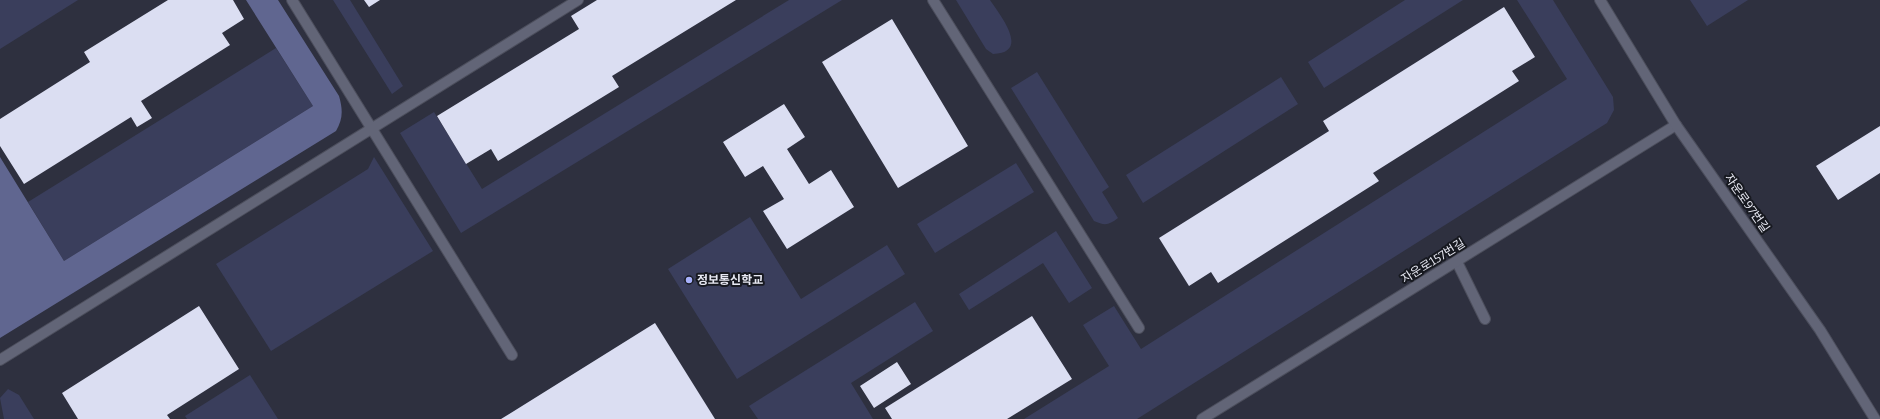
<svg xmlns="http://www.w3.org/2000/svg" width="1880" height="419" viewBox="0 0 1880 419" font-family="Bitter,'Noto Sans KR',serif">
<rect width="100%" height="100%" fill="#2e303f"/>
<path fill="#3a3e5c" d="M0,0h78l-78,49z
M333,0h17l53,86 -11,8z
M789,0h53l-381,233 -61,-100 34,-21 48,77z
M956,0h34c10,15 41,53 3,54l-7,-5z
M1405,0h58l-139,88 -16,-26z
M1517,0h36l60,97 1,13 -7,13 -470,296h-113l85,-53 -26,-41 31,-19 27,43 426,-270z
M1690,0h58l-41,26z
M276,48l37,58 -249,155 -36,-59z
M1037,72l72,115 -7,5 16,26c-9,7 -13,8 -24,3l-83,-133z
M1281,77l17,27 -155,99 -17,-28z
M374,157l59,94 -162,100 -55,-87 152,-95z
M1016,163l18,29 -99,61 -18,-29z
M750,217l51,82 86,-54 18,29 -168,105 -69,-110z
M1056,231l36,57 -23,15 -26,-40 -74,47 -10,-16z
M915,302l18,29 -82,52 22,36h-115l-9,-13z
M250,375l28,44h-91l-2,-3z
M8,389l11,6 15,24h-30l-4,-21z"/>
<path fill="#606690" d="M246,0h32l61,96c4,14 4,23 -3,35l-336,207v-181l64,104 249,-155z"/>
<path fill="#dbdef2" d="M168,0h65l11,19 -22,14 8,12 -89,56 11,17 -15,9 -6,-10 -107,67 -24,-38v-27l90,-57 -6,-10z
M364,0h16l-11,7z
M597,0h139l-124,76 7,11 -121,74 -7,-12 -25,15 -29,-48 142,-87 -8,-13z
M1504,7l31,50 -23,14 7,10 -146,92 6,8 -161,102 -7,-11 -22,14 -30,-48 170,-107 -6,-10z
M892,19l76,127 -70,42 -76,-126z
M784,104l21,33 -18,12 22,35 22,-14 23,37 -67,42 -24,-38 21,-12 -21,-33 -18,11 -22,-35z
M1880,126v47l-42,27 -22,-34z
M199,306l40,63 -72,46 3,4h-92l-16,-26z
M1032,316l40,63 -65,40h-115l-7,-11z
M655,323l60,96h-214z
M897,362l14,22 -37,24 -14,-22z"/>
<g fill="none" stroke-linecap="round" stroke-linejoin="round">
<defs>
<path id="service" d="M1457,262l28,57"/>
<path id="minor" d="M292,0l220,355
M933,0l206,328
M0,360l578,-360
M1202,419l474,-294"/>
<path id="tertiary" d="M1600,0l76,125 144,205 55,89"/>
</defs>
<use href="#service" stroke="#4c4e5c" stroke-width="12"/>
<use href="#minor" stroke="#4c4e5c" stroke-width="12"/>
<use href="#tertiary" stroke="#4c4e5c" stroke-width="12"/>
<use href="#service" stroke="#626577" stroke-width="10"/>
<use href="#minor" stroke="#626577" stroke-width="10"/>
<use href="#tertiary" stroke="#626577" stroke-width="10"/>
</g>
<circle fill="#a7b1fc" stroke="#171920" stroke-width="1.5" cx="689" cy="280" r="4"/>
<g text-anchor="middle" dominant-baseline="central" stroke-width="4" stroke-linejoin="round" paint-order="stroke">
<g font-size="12" fill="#e8e9f3" stroke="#171920">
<text transform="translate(1747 203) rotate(55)">자운로97번길</text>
<text transform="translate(1433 261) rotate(-32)">자운로157번길</text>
</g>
<g font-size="12" font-weight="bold" fill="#e8e9f3" stroke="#171920" text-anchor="start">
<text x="697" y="280">정보통신학교</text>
</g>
</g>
</svg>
